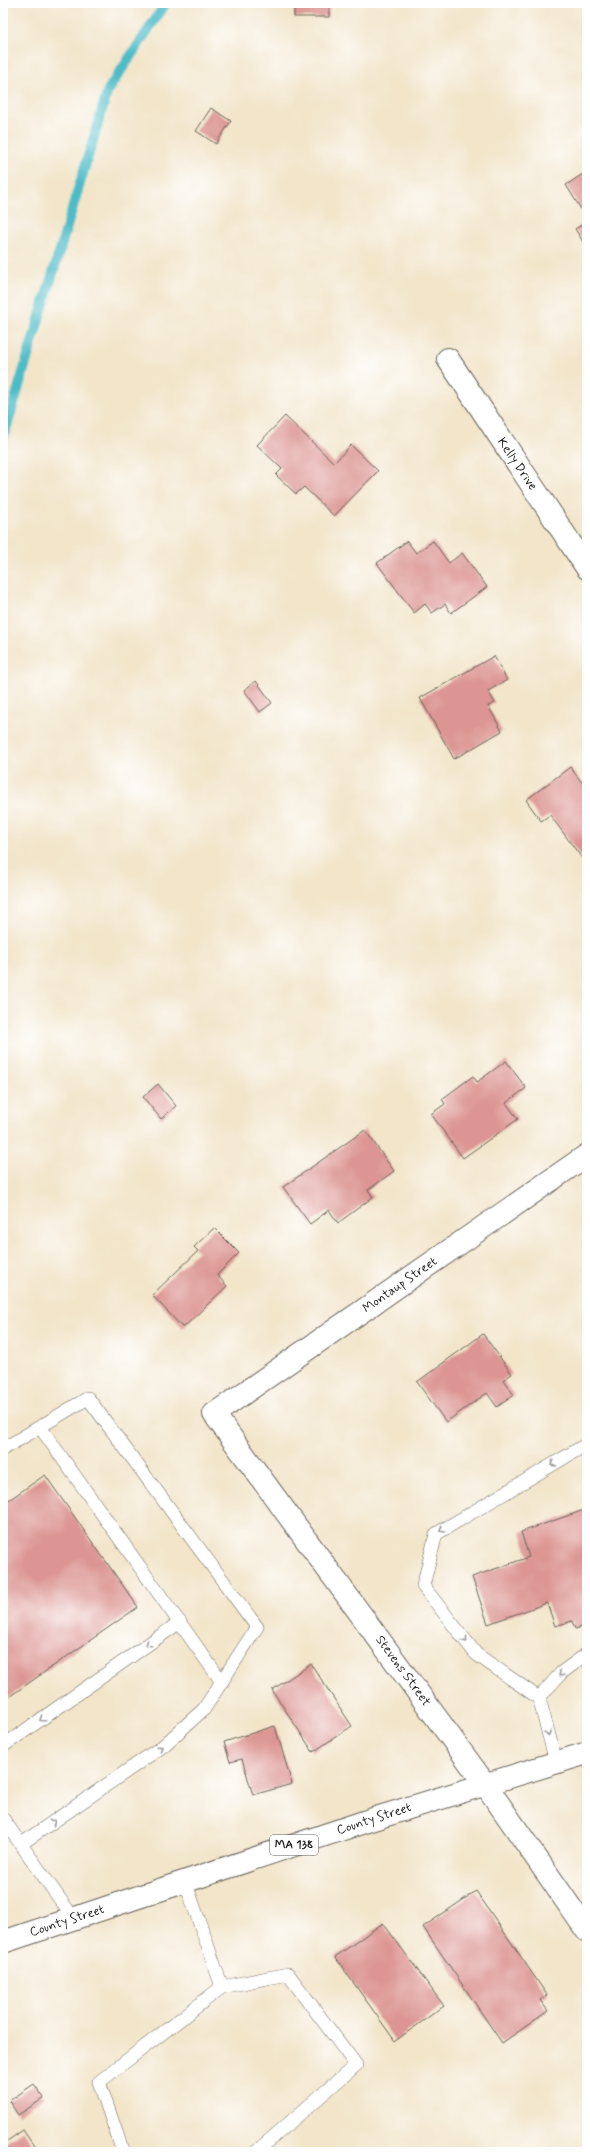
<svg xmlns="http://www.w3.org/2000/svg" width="590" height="2155" viewBox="0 0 590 2155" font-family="Mynerve,sans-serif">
<rect width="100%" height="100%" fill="#fff"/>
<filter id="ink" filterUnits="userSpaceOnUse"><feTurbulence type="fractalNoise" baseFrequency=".025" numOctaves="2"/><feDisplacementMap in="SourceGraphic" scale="8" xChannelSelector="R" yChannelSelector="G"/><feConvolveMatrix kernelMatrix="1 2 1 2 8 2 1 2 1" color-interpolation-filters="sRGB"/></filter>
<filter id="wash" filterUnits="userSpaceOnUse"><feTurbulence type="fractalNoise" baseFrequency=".012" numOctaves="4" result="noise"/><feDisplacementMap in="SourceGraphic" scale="16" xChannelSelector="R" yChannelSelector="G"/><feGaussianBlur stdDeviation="0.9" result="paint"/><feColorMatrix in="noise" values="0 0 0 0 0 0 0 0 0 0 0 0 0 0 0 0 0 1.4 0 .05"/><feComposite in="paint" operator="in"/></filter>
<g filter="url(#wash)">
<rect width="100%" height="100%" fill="#f2e5ca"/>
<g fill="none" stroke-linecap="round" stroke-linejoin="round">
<path stroke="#4ebcc8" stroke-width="10" d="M3,439l105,-349 58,-87"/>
</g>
<g id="blocks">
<path fill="#dc9592" d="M294,3h35v14h-35z
M211,108l20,13 -15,23 -20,-13z
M586,172l1,3v44l-21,-34z
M587,222v26l-12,-19z
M285,416l49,47 17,-18 27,26 -44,45 -30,-29 -8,7 -20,-19 6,-6 -25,-24z
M407,541l9,12 17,-12 16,22 13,-10 25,34 -36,26 -6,-9 -13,9 -7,-9 -11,9 -37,-50z
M494,656l13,24 -19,11 7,12 -7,3 14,25 -48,28 -34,-61z
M256,681l16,22 -12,9 -16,-22z
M570,767l17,22v76l-37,-50 -9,6 -15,-21z
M506,1061l20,27 -20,15 12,16 -55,39 -32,-44 14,-10 -3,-5 31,-23 4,6z
M158,1084l18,22 -15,13 -18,-22z
M365,1130l29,41 -26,19 5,7 -35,26 -9,-13 -19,14 -27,-37z
M214,1228l25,25 -22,22 10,11 -44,42 -31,-33 46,-44 -4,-4z
M483,1334l29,40 -9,6 11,15 -17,12 -10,-14 -41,29 -29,-40z
M45,1475l93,132 -135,94v-197z
M587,1509v116l-12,4 -3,-8 -17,5 -8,-23 -59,21 -16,-47 57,-20 -8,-25z
M311,1664l41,62 -39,26 -41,-62z
M275,1726l17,58 -39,11 -11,-36 -12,3 -6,-20z
M476,1891l71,104 -7,5 8,11 -46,32 -79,-116z
M383,1923l61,83 -49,35 -60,-84z
M34,2084l10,14 -26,17 -9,-14z
M23,2130l15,22h-35v-8z"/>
</g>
</g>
<g filter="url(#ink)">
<use href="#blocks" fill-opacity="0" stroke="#676259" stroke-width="1"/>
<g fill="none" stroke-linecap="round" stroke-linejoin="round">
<defs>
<path id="lane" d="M40,1427l182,255
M3,1449l85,-51 169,229 -53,82 -41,37 -142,98
M539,1698l22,-25 26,-19
M3,1746l177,-124
M556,1762l-17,-64 -63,-44 -53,-68 13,-52 151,-90
M3,1819l71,100
M185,1881l37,106 66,-13 68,91 -100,87
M123,2152l-24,-70 123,-95"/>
<path id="street" d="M448,359l139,209
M587,1155l-373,259 271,370 102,147"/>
<path id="primary" d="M3,1942l367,-122 217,-67"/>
</defs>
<use href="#lane" stroke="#676259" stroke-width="14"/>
<use href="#street" stroke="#676259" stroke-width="24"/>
<use href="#primary" stroke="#676259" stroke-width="24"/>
<use href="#lane" stroke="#fff" stroke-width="13"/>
<use href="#street" stroke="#fff" stroke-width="22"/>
<use href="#primary" stroke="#fff" stroke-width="22"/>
</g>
<defs><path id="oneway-chevron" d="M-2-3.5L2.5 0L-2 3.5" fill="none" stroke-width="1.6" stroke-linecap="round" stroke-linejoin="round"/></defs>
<g stroke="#999">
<use href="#oneway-chevron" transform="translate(553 1464) rotate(149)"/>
<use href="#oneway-chevron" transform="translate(442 1530) rotate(149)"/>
<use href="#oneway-chevron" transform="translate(465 1640) rotate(52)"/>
<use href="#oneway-chevron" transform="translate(148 1644) rotate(145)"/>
<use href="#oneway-chevron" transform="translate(561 1674) rotate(137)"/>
<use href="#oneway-chevron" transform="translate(42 1719) rotate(145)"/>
<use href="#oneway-chevron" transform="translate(548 1733) rotate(75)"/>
<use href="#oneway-chevron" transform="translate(160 1748) rotate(-36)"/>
<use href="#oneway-chevron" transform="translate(53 1822) rotate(-35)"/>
</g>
</g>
<g text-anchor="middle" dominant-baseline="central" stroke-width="3" stroke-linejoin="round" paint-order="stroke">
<rect fill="#fff" stroke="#606060" stroke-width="1" x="270" y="1835" width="48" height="20" rx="3"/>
<g font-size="12" font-weight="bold" fill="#1c1c1c">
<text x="294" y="1845">MA 138</text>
</g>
<g font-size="13" fill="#1c1c1c" stroke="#fff">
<text transform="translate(517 464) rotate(56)">Kelly Drive</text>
<text transform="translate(400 1285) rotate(-35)">Montaup Street</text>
<text transform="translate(403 1671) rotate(54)">Stevens Street</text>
<text transform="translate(374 1819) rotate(-18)">County Street</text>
<text transform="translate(67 1921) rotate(-18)">County Street</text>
</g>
</g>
<rect width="590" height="2155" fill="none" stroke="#fff" stroke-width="16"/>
</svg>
